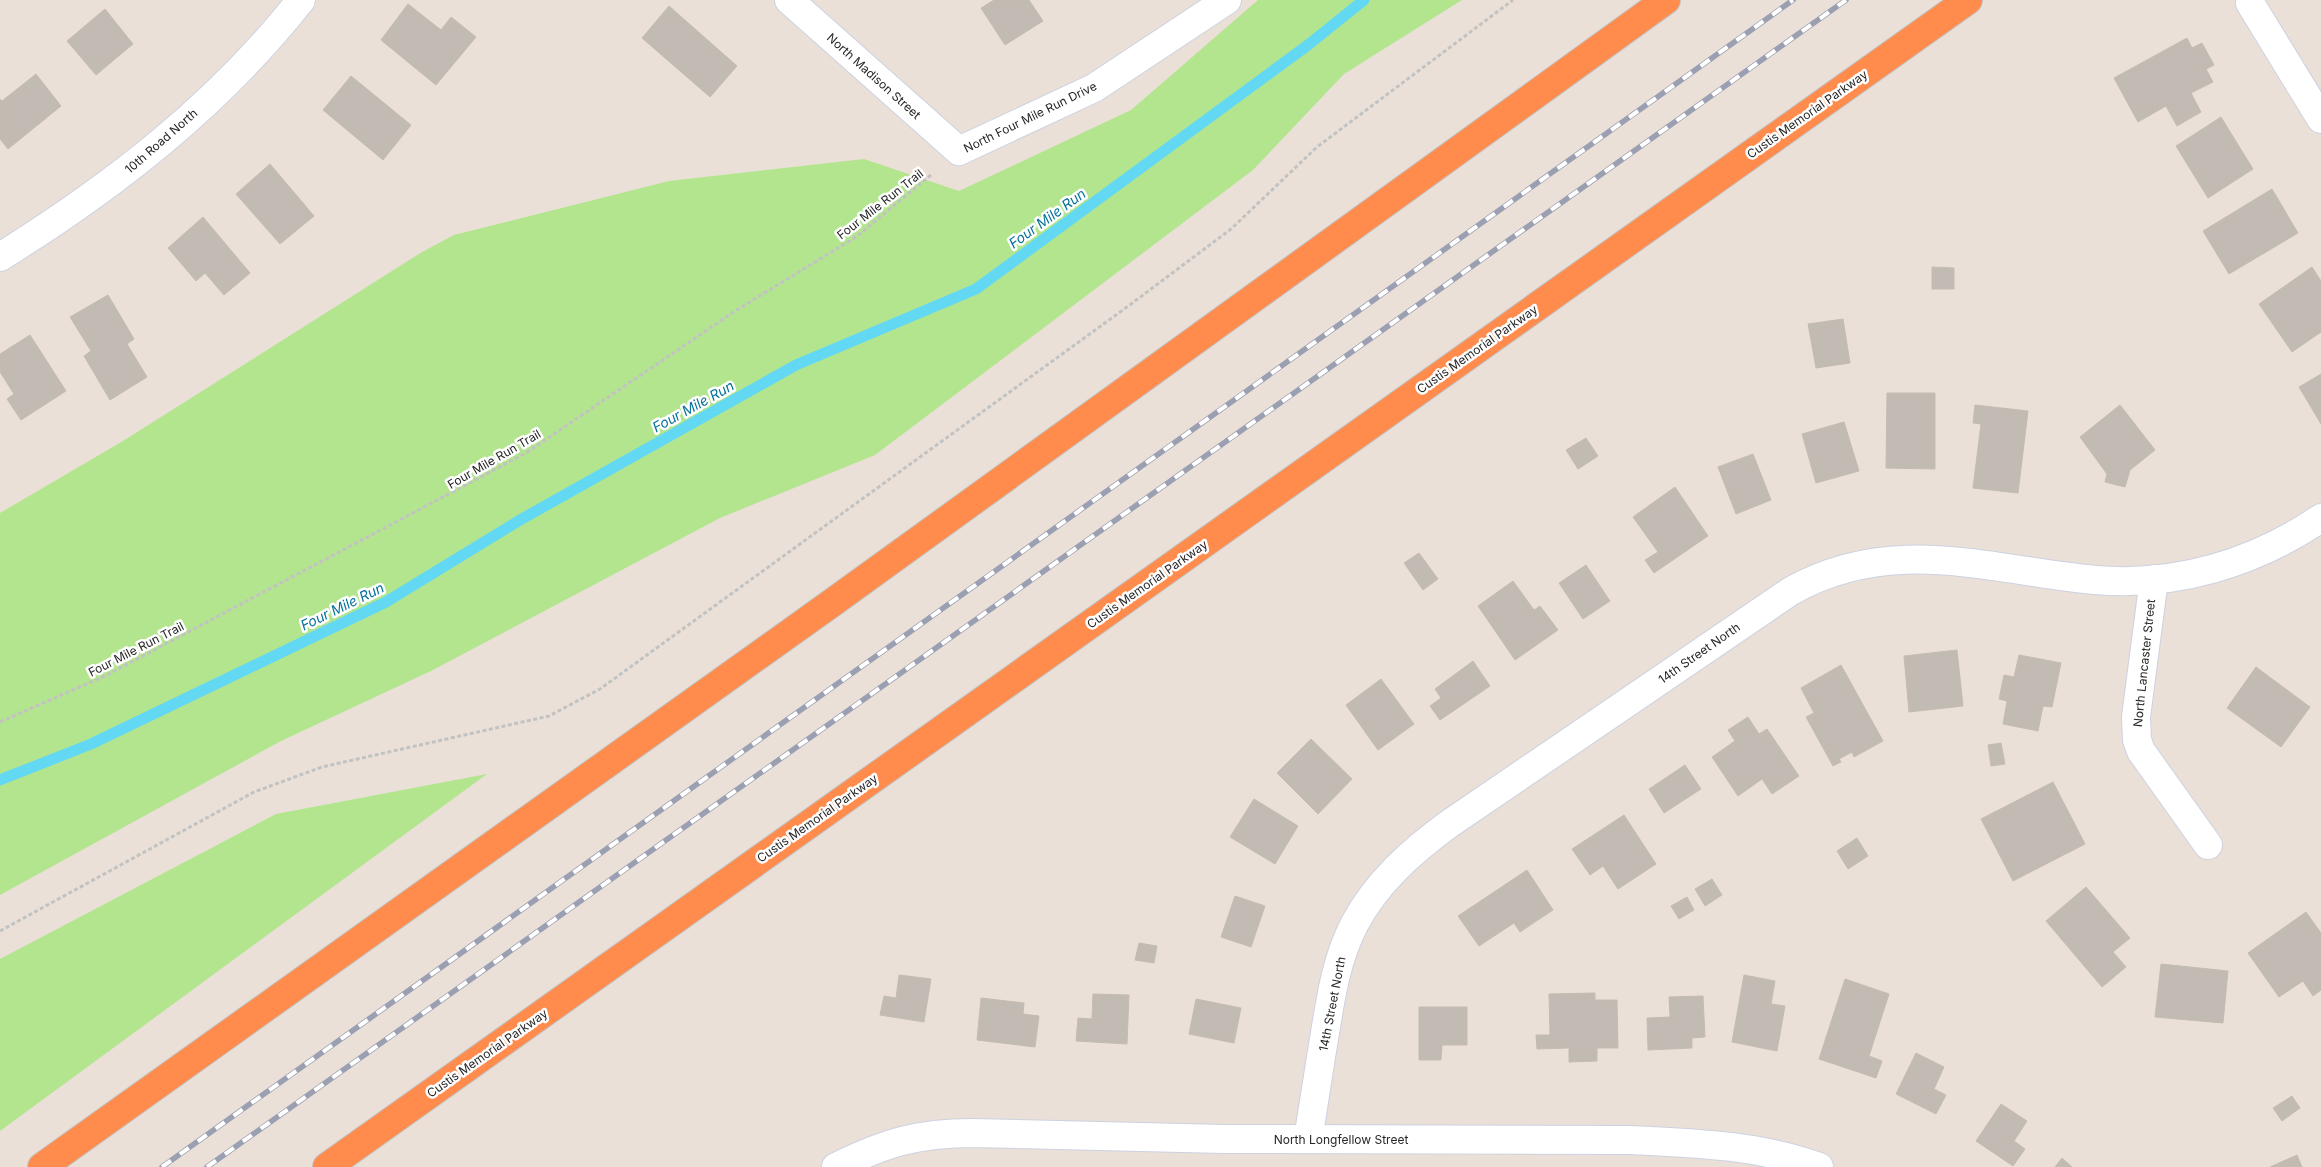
<svg xmlns="http://www.w3.org/2000/svg" width="2321" height="1167" viewBox="0 0 2321 1167" font-family="Inter,sans-serif">
<rect width="100%" height="100%" fill="#eae0d7"/>
<path fill="#b3e58f" d="M1258,0h204l-118,74 -91,96 -378,285 -155,63 -289,153 -150,70 -281,154v-382l123,-72 299,-189 32,-17 215,-54 195,-22 95,32 172,-81z
M487,774l-487,357v-172l276,-145z"/>
<g fill="none" stroke-linecap="round" stroke-linejoin="round">
<path stroke="#63d8f3" stroke-width="11" d="M0,780l91,-36 295,-142 134,-82 276,-155 180,-76 332,-244 56,-45"/>
</g>
<path fill="#c1bbb3" stroke="#c5bcb1" d="M994,0h35l14,21 -38,24 -24,-37z
M408,4l33,26 10,-13 25,20 -40,48 -55,-45z
M669,6l68,60 -27,31 -68,-59z
M105,9l28,35 -37,31 -29,-34z
M2187,38l5,10 10,-5 12,22 -8,4 7,13 -22,11 10,19 -24,14 -11,-20 -28,16 -24,-44z
M36,74l25,32 -53,43 -8,-10v-40l2,2z
M351,76l60,49 -28,35 -60,-50z
M2221,117l32,52 -45,29 -32,-52z
M270,164l44,52 -34,28 -44,-50z
M2272,189l26,44 -69,41 -26,-43z
M203,217l47,56 -26,22 -19,-22 -9,8 -28,-33z
M1932,267l22,1v21h-22z
M2312,267l9,14v51l-29,20 -33,-48z
M108,295l26,44 -7,5 20,33 -37,23 -26,-44 7,-5 -21,-34z
M1843,319l7,44 -34,5 -8,-44z
M30,335l36,56 -45,29 -14,-21 7,-5 -14,-22v-18z
M2321,374v50l-22,-37z
M1887,393h48v76l-49,-1z
M1975,405l53,6 -10,82 -45,-5 8,-64 -8,-1z
M2120,405l35,45 -25,20 -5,17 -20,-5 2,-8 -27,-37z
M1844,422l15,49 -43,12 -14,-49z
M1586,438l12,18 -20,13 -12,-19z
M1753,454l18,46 -35,14 -18,-47z
M1675,487l33,49 -54,37 -9,-13 13,-8 -25,-35z
M1419,553l19,26 -15,11 -19,-27z
M1586,565l24,36 -27,18 -24,-36z
M1513,581l21,29 6,-4 18,24 -43,30 -37,-54z
M1957,650l6,56 -54,6 -5,-56z
M2019,655l42,8 -9,44 -9,-1 -5,25 -35,-7 4,-23 -8,-2 5,-24 10,2z
M1473,661l17,25 -50,34 -10,-14 11,-8 -6,-9z
M1841,665l42,76 -29,16 -2,-5 -13,7 2,3 -8,4 -27,-49 8,-4 -13,-25z
M2256,667l54,40 -29,40 -54,-39z
M1381,679l33,45 -36,26 -32,-45z
M1748,717l11,17 8,-5 32,47 -27,18 -10,-15 -24,17 -26,-39 23,-16 -7,-11z
M1311,739l41,40 -34,35 -41,-41z
M2001,743l4,21 -14,2 -3,-21z
M1685,765l16,24 -37,24 -15,-24z
M2053,782l32,62 -72,37 -32,-62z
M1254,799l44,27 -23,38 -45,-27z
M1624,815l32,49 -38,25 -15,-23 -13,9 -18,-26z
M1857,838l11,18 -20,13 -11,-18z
M1527,870l26,40 -33,22 -6,-9 -35,23 -21,-30z
M1712,879l10,16 -17,11 -10,-17z
M2086,887l44,51 -17,14 13,15 -24,20 -56,-66z
M1235,896l30,10 -14,41 -30,-10z
M1687,897l7,13 -15,9 -8,-13z
M2306,912l15,21v57l-8,6 -10,-15 -24,16 -31,-44z
M1139,943l18,3 -3,17 -19,-3z
M2161,964l67,7 -5,52 -68,-6z
M899,975l32,4 -7,43 -44,-7 4,-19 12,2z
M1744,975l31,6 -4,23 14,2 -8,45 -45,-9z
M1845,979l44,15 -20,62 13,5 -6,17 -57,-19z
M1595,993v7h22l1,48h-21v13l-28,1v-14l-32,1 -1,-14h14l-1,-41z
M1093,994l36,1 -2,49 -51,-3 2,-23 14,1z
M1703,996l2,41 -13,1v10l-44,2 -1,-32 23,-1 -1,-20z
M981,998l43,5 -1,11 16,2 -4,31 -58,-7z
M1196,999l45,9 -7,35 -45,-9z
M1419,1007h48v38h-25l-1,15h-22z
M1916,1053l28,14 -10,22 12,6 -10,19 -40,-20z
M2292,1096l8,12 -18,13 -9,-13z
M2001,1104l26,17 -13,20 11,8 -12,17 -37,-25z
M2297,1155l5,12h-32z
M2062,1158l10,9h-17z"/>
<g fill="none" stroke-linecap="round" stroke-linejoin="round">
<defs>
<path id="minor" d="M789,0l170,151 135,-63 133,-88
M2250,3l71,116
M0,257c114,-71 217,-151 301,-257
M2154,579l-18,138 1,23 4,11 67,94
M1308,1139c6,-36 11,-71 17,-106 6,-38 12,-76 30,-110 22,-41 57,-72 94,-99l342,-233c101,-57 198,-21 304,-11 81,7 160,-17 226,-62
M836,1167c49,-24 81,-34 137,-34l251,6 406,1c63,3 129,5 189,27"/>
<path id="motorway" d="M42,1167l787,-562 837,-605
M327,1167l1641,-1167"/>
</defs>
<use href="#minor" stroke="#ccd2e1" stroke-width="30"/>
<use href="#motorway" stroke="#c2c2c2" stroke-width="30"/>
<path stroke="#c2c2c2" stroke-width="3" stroke-dasharray="4 2.5" stroke-linecap="butt" d="M0,722l107,-47 419,-222 209,-142 121,-74 76,-63
M0,931l254,-139 68,-25 227,-51 51,-27 527,-382 104,-78 86,-82 196,-147"/>
<use href="#minor" stroke="#fff" stroke-width="28"/>
<use href="#motorway" stroke="#ff8c4d" stroke-width="28"/>
<defs>
<path id="rail" d="M162,1167l1631,-1167
M207,1167l1639,-1167"/>
</defs>
<use href="#rail" stroke="#9a9fb2" stroke-width="5.5"/>
<use href="#rail" stroke="#fff" stroke-width="4" stroke-dasharray="11" stroke-linecap="butt"/>
</g>
<g text-anchor="middle" dominant-baseline="central" stroke-width="5" stroke-linejoin="round" paint-order="stroke">
<g font-size="12" fill="#262626" stroke="#fff">
<text transform="translate(874 76) rotate(42)">North Madison Street</text>
<text transform="translate(1807 114) rotate(-35)">Custis Memorial Parkway</text>
<text transform="translate(1030 117) rotate(-26)">North Four Mile Run Drive</text>
<text transform="translate(161 141) rotate(-41)">10th Road North</text>
<text transform="translate(880 204) rotate(-38)">Four Mile Run Trail</text>
<text transform="translate(1477 349) rotate(-35)">Custis Memorial Parkway</text>
<text transform="translate(494 459) rotate(-30)">Four Mile Run Trail</text>
<text transform="translate(1147 584) rotate(-35)">Custis Memorial Parkway</text>
<text transform="translate(136 649) rotate(-27)">Four Mile Run Trail</text>
<text transform="translate(1699 653) rotate(-35)">14th Street North</text>
<text transform="translate(2144 663) rotate(-84)">North Lancaster Street</text>
<text transform="translate(817 818) rotate(-35)">Custis Memorial Parkway</text>
<text transform="translate(1332 1004) rotate(-79)">14th Street North</text>
<text transform="translate(487 1053) rotate(-35)">Custis Memorial Parkway</text>
<text x="1341" y="1139">North Longfellow Street</text>
</g>
<g font-size="14" font-style="italic" fill="#07729a" stroke="#fff">
<text transform="translate(1047 218) rotate(-36)">Four Mile Run</text>
<text transform="translate(693 406) rotate(-29)">Four Mile Run</text>
<text transform="translate(342 606) rotate(-26)">Four Mile Run</text>
</g>
</g>
</svg>
